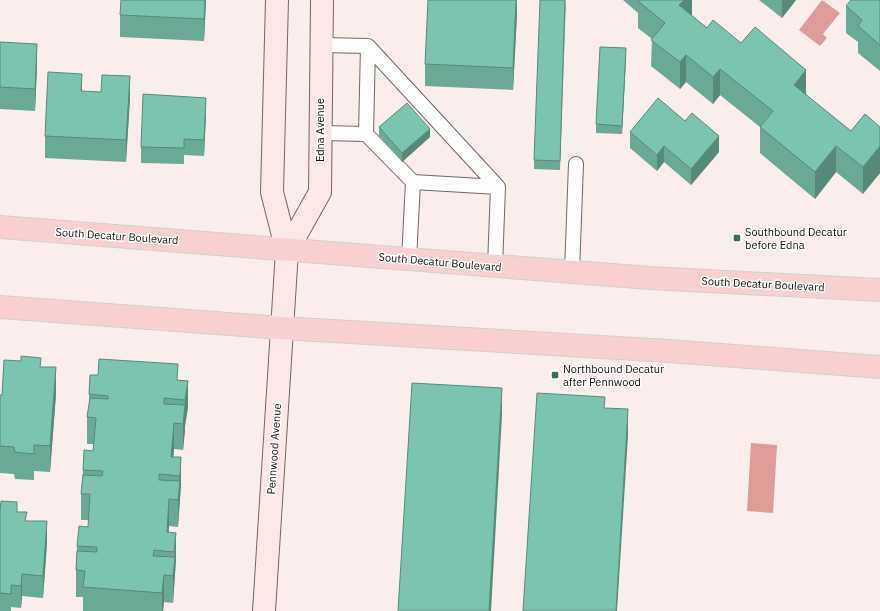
<svg xmlns="http://www.w3.org/2000/svg" width="880" height="611" viewBox="0 0 880 611" font-family="'IBM Plex Sans',sans-serif">
<rect width="100%" height="100%" fill="#fbedec"/>
<path fill="#dd9b9a" d="M822,0l18,13 -17,21 4,4 -7,8 -21,-16z
M751,443l26,2 -4,68 -26,-2z"/>
<g fill="none" stroke-linecap="round" stroke-linejoin="round">
<defs>
<path id="lane" d="M322,45l46,1 130,141 -3,80
M368,46l-2,88 47,48
M321,133l45,1
M409,260l4,-78 85,5
M572,272l4,-108"/>
<path id="secondary" d="M287,251l33,-59 2,-192
M264,611l23,-360 -15,-59 5,-192"/>
<path id="primary" d="M0,227l650,51 230,12
M0,307l282,21 387,23 211,16"/>
</defs>
<use href="#lane" stroke="#726565" stroke-width="16"/>
<use href="#secondary" stroke="#726565" stroke-width="24"/>
<use href="#primary" stroke="#d0cfcf" stroke-width="24"/>
<use href="#lane" stroke="#fff" stroke-width="14"/>
<use href="#secondary" stroke="#fce7e7" stroke-width="22"/>
<use href="#primary" stroke="#f8d0cf" stroke-width="22"/>
</g>
<path fill="#6aa996" d="M206,0l-2,41 -84,-4v-22z
M517,0v14l-4,76 -88,-4v-22z
M566,0l-6,170 -26,-1v-9z
M623,0h69v16l15,12 34,15 110,88 14,-17 -2,80 -27,-22 -21,27 -55,-46v-26l-40,-32 -7,9 -27,-22 -6,7 -29,-23 1,-27 -14,-11v-15z
M759,0h37l-14,18z
M880,0v79v-8l-22,-18v-11l-12,-9v-27z
M0,42l37,24 -2,45 -35,-2z
M626,57l-4,77 -26,-1v-9z
M82,91l48,7 -4,64 -81,-4v-22z
M206,114l-2,42 -20,-1v9l-43,-1v-16z
M379,127l51,10 -28,25 -23,-26z
M630,132l89,20 -28,33 -27,-23 -7,9 -27,-23z
M41,367l15,27 -6,78 -16,-1v9l-19,-1 -1,-5 -14,-1v-78h2z
M178,380l10,1v26l-3,19 -2,24 -9,-1 -1,8h8v27l-3,43 -9,-1v6l7,1v26l-3,44 -9,-1 -1,9h-80v-14h-7v-27l1,-24 11,-19v-7h-7v-26l2,-24 10,-19 1,-7h-7v-27l2,-14v-9z
M0,512h17l30,31 -4,55 -21,-2 -1,12 -10,-1v4h-11z"/>
<path fill="#56897a" d="M205,0h1l-2,41v-22z
M516,0l1,14 -4,76v-22z
M684,0h8v16l-13,-11z
M782,0h14l-14,18z
M37,44v22l-2,45v-22z
M626,48v9l-4,77v-8z
M686,55v27l-6,7v-27z
M720,69v26l-7,9v-27z
M806,70v26l-12,-11z
M82,74v22l-1,-5z
M130,76v22l-4,64v-22z
M206,98v16l-2,42v-16z
M430,129v8l-28,25v-9z
M719,136v16l-28,33v-16z
M664,146v16l-7,9v-16z
M836,146v26l-21,27v-27z
M880,146v27l-17,21v-27z
M56,367v27l-6,78v-26z
M188,381v26l-3,19v-26z
M502,388v27l-11,196h-2z
M185,405v26l-2,19v-26z
M628,409v27l-11,175h-1z
M174,423v26l-2,26 -1,-18z
M181,457v27l-3,43v-27z
M169,499v27l-2,26v-20z
M47,521v22l-4,55v-22z
M176,533v26l-3,44v-27z
M22,574v22l-1,12v-22z
M164,575v27l-1,9h-1v-18z"/>
<path fill="#7bc4af" stroke="#56897a" d="M121,0h84l-1,19 -84,-4z
M428,0h88l-3,68 -88,-4z
M540,0h25l-5,161 -26,-1z
M639,0h45l-5,5 28,23 6,-8 28,23 14,-16 51,43 -12,15 57,46 14,-17 15,13v19l-17,21 -27,-21 -21,26 -55,-45 13,-16 -53,-42 -7,8 -27,-22 -6,7 -29,-22 14,-17 -27,-22z
M851,0h29v45l-22,-19 4,-6 -16,-14z
M0,42l37,2 -2,45 -35,-2z
M600,47l26,1 -4,78 -26,-2z
M48,72l34,2 -1,17 20,1 1,-17 28,1 -4,64 -81,-4z
M143,94l63,4 -2,42 -20,-1v9l-43,-1z
M658,98l27,23 7,-8 27,23 -28,33 -27,-23 -7,9 -27,-23z
M407,103l23,26 -28,24 -23,-26z
M21,356l20,2 -1,9h16l-6,79 -16,-1v9l-19,-2 -1,-5 -14,-1v-51h2l2,-35 17,1z
M99,359l79,5 -1,16 11,1 -3,19 -21,-2v6l21,1 -2,19 -9,-1 -3,34h10l-1,19 -21,-2v6l21,1 -2,19 -9,-1 -2,33 9,1 -2,19 -20,-2 -1,6 22,1 -2,19 -9,-1 -2,18 -79,-6 2,-16 -9,-1 1,-19 20,1v-5l-20,-1 2,-20 9,1 2,-33h-9l2,-19 19,1 1,-5 -20,-1 1,-20 9,1 3,-33 -9,-1 3,-19 18,1v-3l-19,-2 1,-19h8z
M412,383l90,5 -13,223h-91z
M537,393l68,4 -1,11 24,1 -12,202h-93z
M1,501l16,1v10h10l-2,9h22l-4,55 -21,-2 -1,12 -10,-1v9l-11,-1v-81z"/>
<g fill="#2e7060" stroke="#fff" stroke-width="1.5">
<rect x="733" y="234" width="8" height="8" rx="2"/>
<rect x="551" y="371" width="8" height="8" rx="2"/>
</g>
<g text-anchor="middle" dominant-baseline="central" stroke-width="3" stroke-linejoin="round" paint-order="stroke">
<g font-size="11" fill="#130e0e" stroke="#fff">
<text transform="translate(320 130) rotate(-90)">Edna Avenue</text>
<text transform="translate(117 236) rotate(4)">South Decatur Boulevard</text>
<text transform="translate(440 262) rotate(5)">South Decatur Boulevard</text>
<text transform="translate(763 284) rotate(3)">South Decatur Boulevard</text>
<text transform="translate(274 449) rotate(-86)">Pennwood Avenue</text>
</g>
<g font-size="11" fill="#130e0e" stroke="#fff" text-anchor="start">
<text x="745" y="232">Southbound Decatur<tspan x="745" dy="13">before Edna</tspan></text>
<text x="563" y="369">Northbound Decatur<tspan x="563" dy="13">after Pennwood</tspan></text>
</g>
</g>
</svg>
